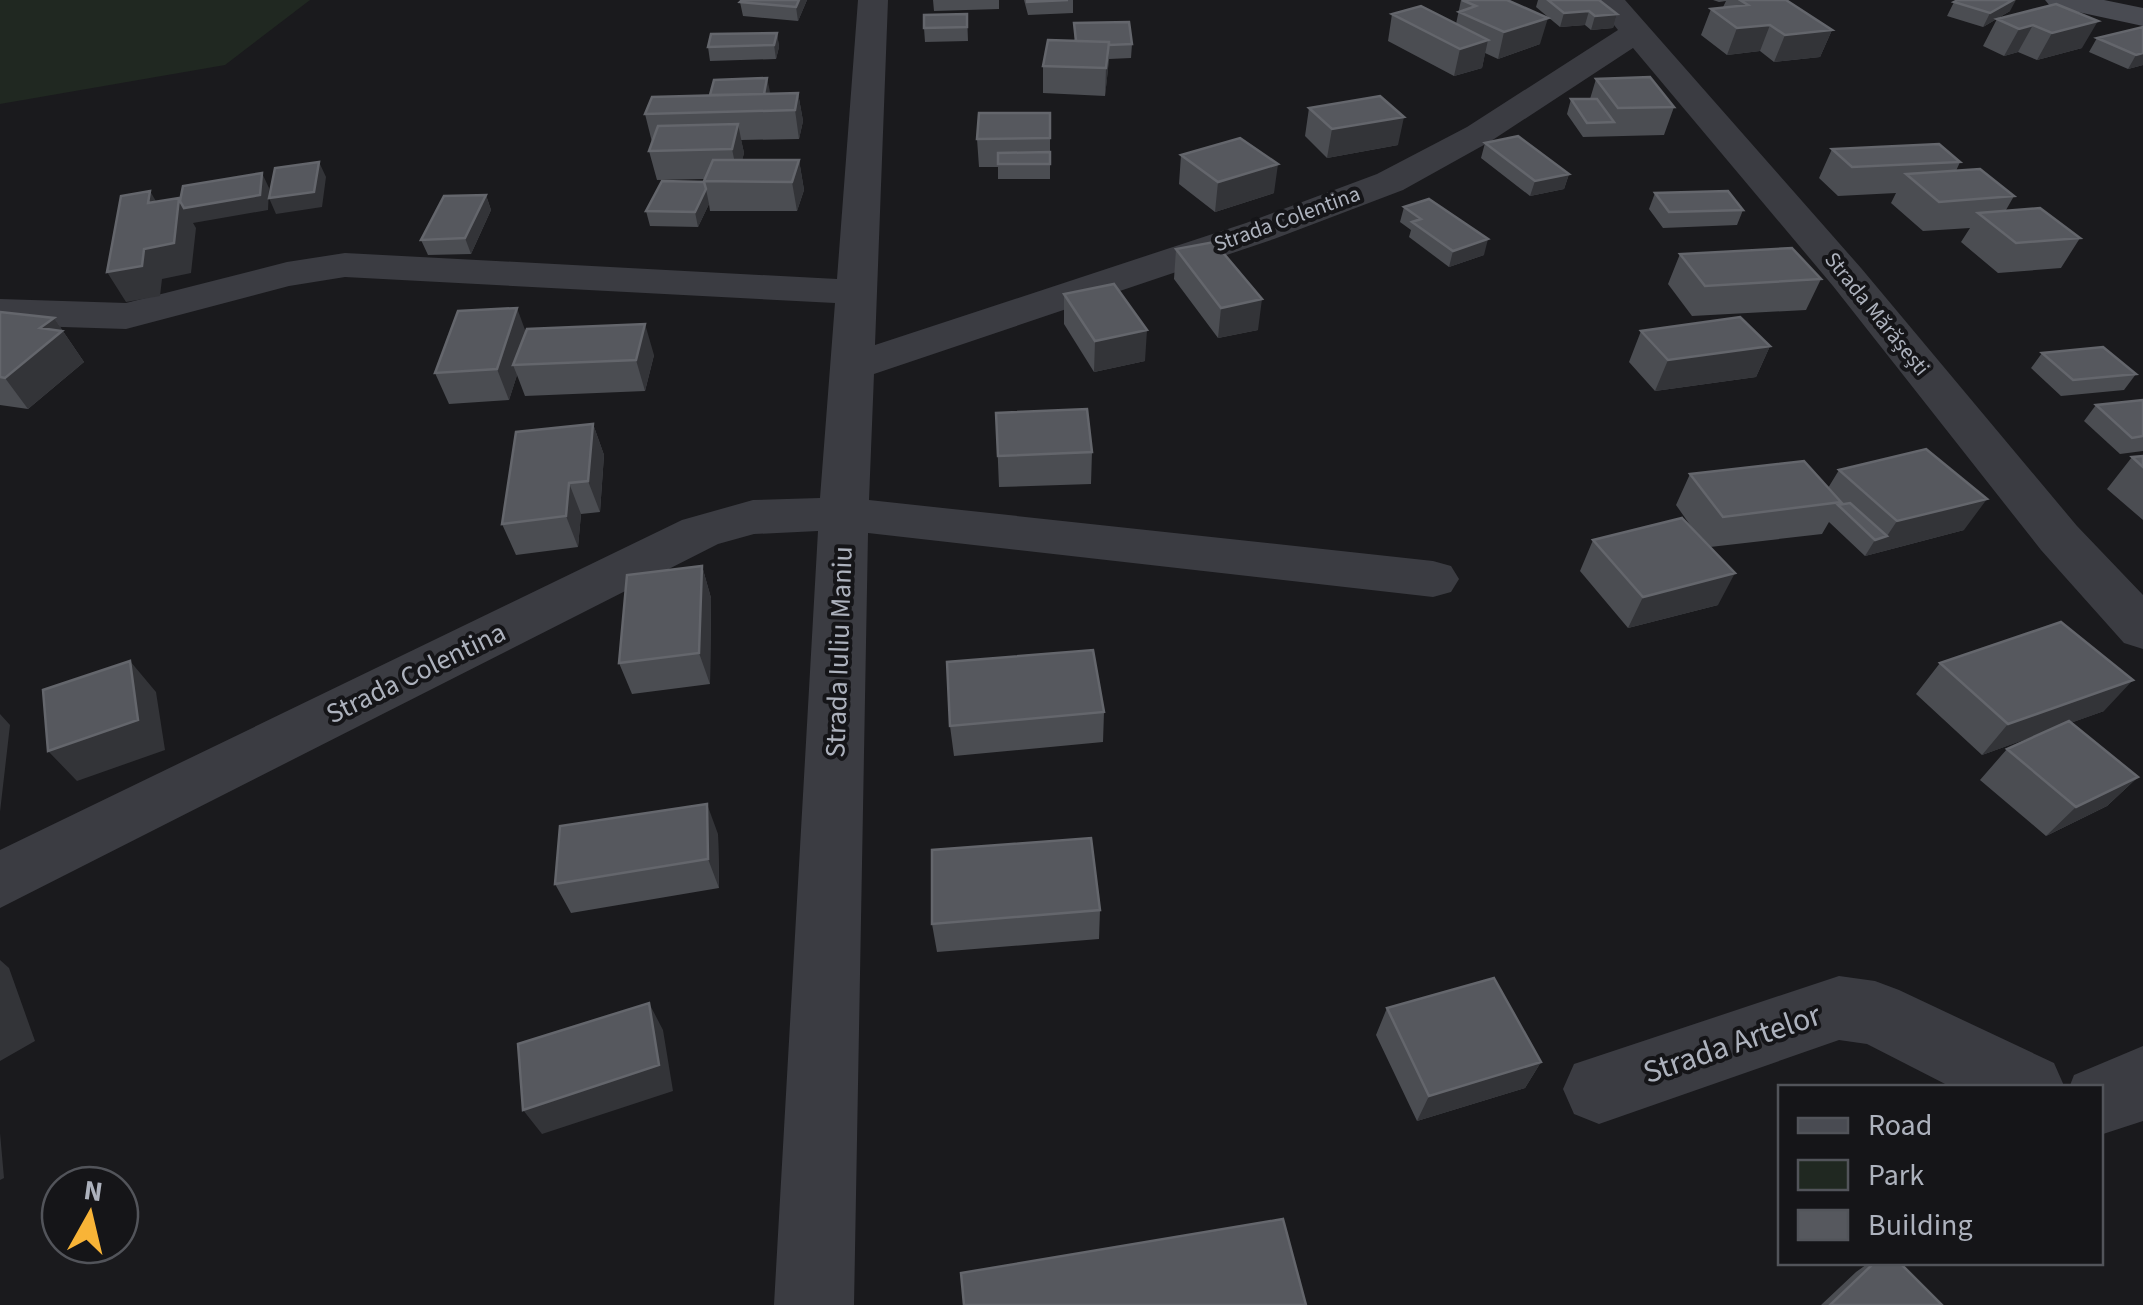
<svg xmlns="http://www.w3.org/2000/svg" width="2143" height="1305" viewBox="0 0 2143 1305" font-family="'Source Sans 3',sans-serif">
<rect width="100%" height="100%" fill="#1a1a1d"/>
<path fill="#202821" d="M0,0h310l-85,65 -225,39z"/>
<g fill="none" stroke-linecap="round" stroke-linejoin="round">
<path fill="#3b3c42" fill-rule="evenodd" d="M858,0h30l-13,345 371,-122 131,-49 90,-47 151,-97 -24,-30h31l236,268 216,258 66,69v54l-19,-6 -83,-93 -208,-264 -200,-238 -142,93 -88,49 -129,49 -400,135 -5,126 564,61 18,5 8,13 -8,13 -18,5 -565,-64 -14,772h-80l44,-774 -64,3 -36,10 -718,364v-58l682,-330 71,-20 67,-2 15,-195 -490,-26 -56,9 -163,43 -126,-4v-26l126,4 161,-41 58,-9 492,26z
M1839,976l36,5 24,9 155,73 11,25h-112l-86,-44 -28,-4 -240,84 -25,-10 -11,-25 11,-25z
M2143,1046v75l-43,14v-47h-31l5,-13z"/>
<path fill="#494b52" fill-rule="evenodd" d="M2045,0h59l39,8v18l-93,-20z"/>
</g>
<path fill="#4b4d52" d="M807,0l-9,21 -55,-5 -3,-14z
M933,0h66v9l-65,2z
M1024,0h49v13l-45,2z
M1461,0h46l33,44 -42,15 -13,-6 -3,15 -28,8 -66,-35 4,-27 64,10z
M1538,0h61l18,14 -4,14 -22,2 -6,-5 -25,2 -24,-20z
M1713,0h73l46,30 -12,27 -46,5 -14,-11 -33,4 -26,-20 10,-26 12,-2 3,-6 -7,1z
M1954,2l56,9 -27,16 -36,-11z
M2056,4l26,44 -45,12 -19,-8 -14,4 -21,-10 14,-27z
M967,14l1,27 -43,1 -1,-14z
M1074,23l58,21 -1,14 -22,1 -4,37 -62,-3v-27l32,-25z
M2143,27v38l-15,4 -39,-17 8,-14z
M777,33l2,14 -3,12 -66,2 -2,-14z
M767,78l2,16 29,-1 5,28 -4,18 -58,1 3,13 -2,7h57l5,30 -7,21h-87l-1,-7 -11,23 -48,-1 -4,-15 58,-29 1,-3 -48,1 -8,-29 3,-9 -7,-28z
M1596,79l78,28 -10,28 -81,2 -16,-23 4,-15h19z
M1309,108l89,37 -71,13 -22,-22z
M1050,113v66h-52v-12h-19l-2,-28z
M1485,143l84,31 -5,15 -34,7 -49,-38z
M1832,149l128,13 -4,9 58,25 -8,14 74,28 -19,30 -63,5 -37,-31 9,-14 -47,3 -32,-28 5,-10 -58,3 -19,-18z
M1181,155l93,38 -59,19 -36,-28z
M1655,193l88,17 -6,15 -74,3 -14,-19z
M486,195l5,15 -20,44 -43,1 -7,-15z
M1404,207l80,48 -35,12 -40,-30 2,-7 -11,-8z
M1176,249l82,81 -40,8 -44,-59z
M1680,254l141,25 -15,31 -114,6 -24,-32z
M1064,294l81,67 -51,11 -30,-48z
M0,312l54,6 30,44 -56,47 -28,-4z
M1641,331l129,15 -14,31 -101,14 -26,-29z
M526,332l128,23 -9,36 -120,5 -8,-21 -8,25 -60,4 -14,-31z
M2042,353l94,21 -12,16 -63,6 -30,-28z
M2143,400v51l-23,3 -36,-33 12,-16z
M996,413l96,39 -1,32 -92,3z
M593,424l11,31 -4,57 -19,2 -3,33 -62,8 -14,-31z
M2143,456v64l-36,-31 25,-32z
M1839,470l125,60 -99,26 -36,-34 -7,12 -112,13 8,58 -90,23 -48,-57 13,-31 102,-8 -19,-27 14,-31 138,14z
M702,566l9,32 -1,86 -78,10 -13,-31z
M1940,663l164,48 -34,12 68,54 -31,29 -61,30 -66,-56 27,-31 41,-18 -66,24 -66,-61z
M1104,712l-1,30 -149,14 -4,-30z
M718,834l1,54 -148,25 -16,-29z
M1100,910l-1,29 -162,13 -5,-28z
M1387,1008l154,54 -16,26 -108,33 -41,-86z
M1870,1262h29l43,43h-121l35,-33z"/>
<path fill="#333438" d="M799,0h8l-9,21 -2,-14z
M2013,0h3l-6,11 -27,16 7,-14z
M1589,11l-4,14 -25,2 4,-14z
M1617,14l-4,14 -22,2 4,-14z
M1548,18l-8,26 -42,15 6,-27z
M2098,21l-16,27 -45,12 15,-27z
M1770,25l-10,26 -33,4 10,-27z
M2033,25l-15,27 -14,4 15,-27z
M1832,30l-12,27 -46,5 11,-27z
M777,33l2,14 -3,12 -2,-14z
M1488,40l-6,28 -28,8 6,-27z
M1109,42l-1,28 -3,26 1,-28z
M2143,53v12l-15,4 8,-14z
M767,78l3,14 -4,20 -3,-14z
M798,93l5,28 -4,18 -4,-29z
M1404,117l-6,28 -71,13 5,-29z
M738,124l6,29 -6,25 -6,-29z
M799,160l5,30 -7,21 -5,-29z
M319,162l7,15 -4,30 -46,7 -7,-16z
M1278,164l-4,29 -59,19 3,-30z
M262,173l7,15 -1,22 -75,13 3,5 -5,45 -29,6 -2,17 -34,6 -19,-30 37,-23 35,-51 5,10z
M1569,174l-5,15 -34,7 5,-15z
M706,189l3,15 -11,23 -3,-15z
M150,191l17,29 -19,-17z
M486,195l5,15 -20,44 -6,-16z
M1488,239l-4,16 -35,12 4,-16z
M1262,299l-4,31 -40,8 3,-30z
M517,308l11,30 -15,27 4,10 -8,25 -12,-31z
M54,318l30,44 -56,47 -23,-31 35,-50z
M645,324l9,31 -9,36 -9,-31z
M1147,330l-2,31 -51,11 1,-31z
M1770,346l-14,31 -101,14 13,-31z
M593,424l11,31 -4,57 -12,-31z
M569,483l12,31 -3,33 -12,-31z
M1987,499l-23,31 -99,26 10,-16 12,-4 10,-15z
M702,566l9,32 -1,86 -11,-31z
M1735,573l-17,32 -90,23 15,-31z
M130,661l26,31 9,58 -88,31 -29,-30z
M2133,680l-29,31 -122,44 26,-31z
M0,714l10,11 -10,87z
M2138,777l-31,29 -61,30 30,-29z
M707,804l11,30 1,54 -11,-29z
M0,960l9,8 26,73 -35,20z
M649,1003l14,27 10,61 -131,43 -19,-24z
M1541,1062l-16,26 -108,33 12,-25z
M0,1133l4,45 -4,2z"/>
<path fill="#56585e" stroke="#64666c" stroke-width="2.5" d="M742,0h57l-3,7 -56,-5z
M1027,0h41l-41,2z
M1462,0h45l41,18 -44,14 -45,-20 17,-6z
M1548,0h51l18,14 -22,2 -6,-5 -25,2z
M1740,0h46l46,30 -47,5 -15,-10 -33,3 -26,-19 37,-4z
M1958,0h55l-23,13 -36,-11z
M2056,4l42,17 -46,12 -19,-8 -14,4 -22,-10z
M1421,6l67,34 -28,9 -68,-35z
M967,14v13l-43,1v-13z
M1129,22l3,22 -23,1v-3l-33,-1 -2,-18z
M2143,27v26l-7,2 -39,-17z
M777,33l-3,12 -66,2 3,-13z
M1048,40l61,2 -3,26 -63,-2z
M1650,77l24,30 -56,1 -22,-29z
M767,78l-3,16 -54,1 4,-15z
M798,93l-3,17 -150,4 7,-17z
M1380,96l24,21 -72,12 -23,-21z
M1571,99h26l17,23 -27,1z
M979,113h71v25l-73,1z
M738,124l-6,25 -83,2 9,-25z
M1518,136l51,38 -34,7 -50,-38z
M1240,138l38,26 -60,18 -37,-27z
M1939,144l21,18 -108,5 -20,-18z
M1050,152v12h-52v-11z
M713,160h86l-7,22 -88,-1z
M319,162l-5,30 -45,6 6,-30z
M1980,169l34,27 -75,6 -33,-28z
M262,173l-2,22 -76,13 -4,-7 3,-15z
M662,181l42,1 2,7 -11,23 -49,-1z
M150,191l-2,12 31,-5 -5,45 -30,6 -2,17 -35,6 14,-76z
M1728,191l15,19 -74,2 -14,-19z
M486,195l-21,43 -44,2 23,-44z
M1429,199l59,40 -35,12 -41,-29 9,-3 -17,-12z
M2040,208l40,30 -64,5 -38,-30z
M1214,242l48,57 -41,9 -45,-59z
M1792,248l29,31 -116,7 -25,-32z
M1114,284l33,46 -52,11 -31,-47z
M517,308l-20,61 -62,4 23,-62z
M0,312l54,6 -14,10 22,3 -57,47 -5,-1z
M1740,317l30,29 -102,14 -27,-29z
M645,324l-9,36 -123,5 14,-36z
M2103,347l33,27 -63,6 -31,-27z
M2143,400v36l-11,2 -36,-33z
M1087,409l5,43 -94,4 -2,-43z
M593,424l-5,57 -19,2 -3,33 -64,8 14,-92z
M1926,449l61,50 -90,22 -58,-51z
M2143,456v11l-11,-10z
M1804,461l37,41 -118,15 -33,-43z
M1850,503l37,33 -12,4 -37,-35z
M1682,518l53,55 -92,24 -50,-57z
M702,566l-3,87 -80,10 8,-88z
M2061,622l72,58 -125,44 -68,-61z
M1093,650l11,62 -154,14 -3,-64z
M130,661l8,59 -90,31 -5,-61z
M2069,721l69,56 -62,30 -69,-58z
M707,804l1,55 -153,25 5,-58z
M1091,838l9,72 -168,14v-74z
M1494,978l47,84 -112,34 -42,-88z
M649,1003l10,62 -136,45 -5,-66z
M1283,1219l23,86h-342l-3,-32z
M1875,1262h24l43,43h-112z"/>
<g text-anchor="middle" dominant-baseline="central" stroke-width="8" stroke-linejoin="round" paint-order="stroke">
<g font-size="22" fill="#adb2bd" stroke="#151518">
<text transform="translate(1287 219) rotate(-20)">Strada Colentina</text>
<text transform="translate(1877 314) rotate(51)">Strada Mărășești</text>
</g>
<g font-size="28" fill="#adb2bd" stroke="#151518">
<text transform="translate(839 652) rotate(-88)">Strada Iuliu Maniu</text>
<text transform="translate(416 673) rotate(-26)">Strada Colentina</text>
</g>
<g font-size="32" fill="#adb2bd" stroke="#151518">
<text transform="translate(1732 1044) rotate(-19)">Strada Artelor</text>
</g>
</g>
<rect x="1778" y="1085" width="325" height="180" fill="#151518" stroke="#52545a" stroke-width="2.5"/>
<rect x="1798" y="1118" width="50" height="15" fill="#494b52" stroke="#52545a" stroke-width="2.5"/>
<text x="1868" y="1135" font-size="30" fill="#adb2bd">Road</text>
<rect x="1798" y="1160" width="50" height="30" fill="#202821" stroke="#52545a" stroke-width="2.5"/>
<text x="1868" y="1185" font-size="30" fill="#adb2bd">Park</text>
<rect x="1798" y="1210" width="50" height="30" fill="#56585e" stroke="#52545a" stroke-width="2.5"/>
<text x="1868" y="1235" font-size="30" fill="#adb2bd">Building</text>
<g transform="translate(90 1215) rotate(8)"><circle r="48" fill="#151518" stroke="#52545a" stroke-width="2.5"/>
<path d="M0-8L18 38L0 25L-18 38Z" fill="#f8b437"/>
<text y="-15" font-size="28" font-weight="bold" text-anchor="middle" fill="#adb2bd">N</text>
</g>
</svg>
